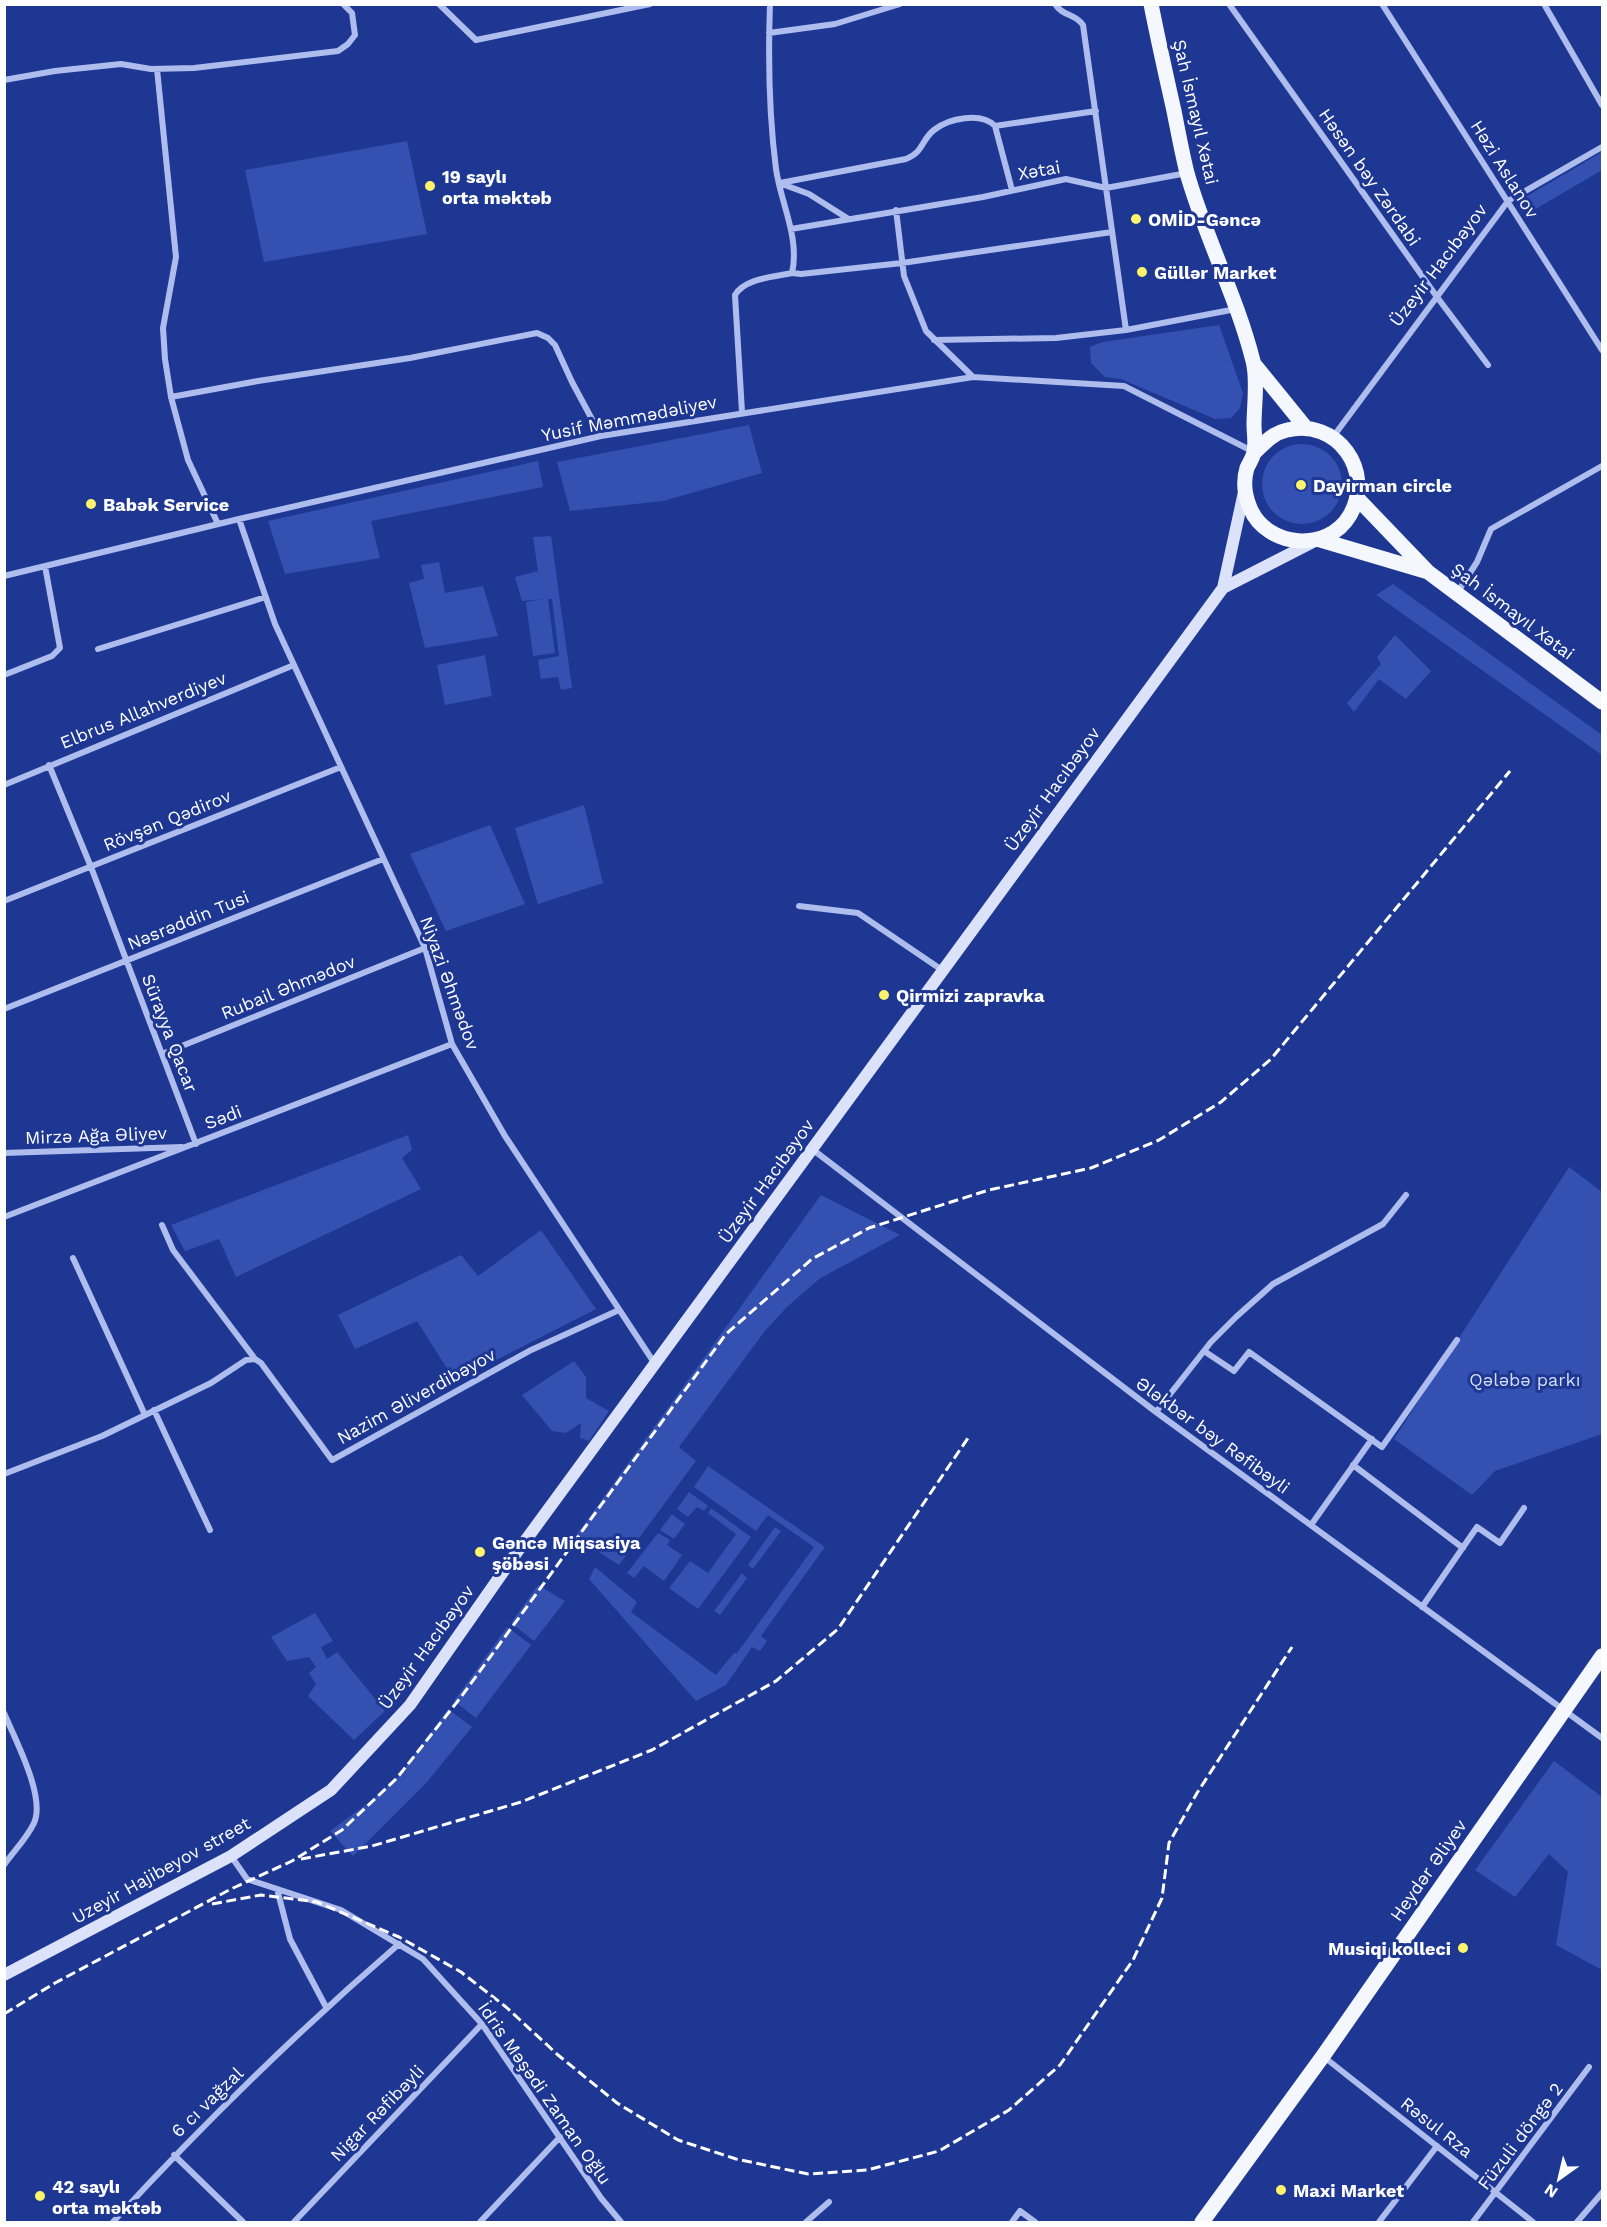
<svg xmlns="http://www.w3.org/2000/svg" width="1607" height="2227" viewBox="0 0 1607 2227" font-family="'Work Sans',sans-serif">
<rect width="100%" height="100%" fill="#1d3793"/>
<path fill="#3451b1" d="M407,141l20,93 -163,28 -19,-92z
M1602,152v18l-75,44 -8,-13z
M1219,325l24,68 -3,15 -9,10 -16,1 -94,-40 -16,-2 -14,-14 -1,-16 13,-5z
M749,425l13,48 -99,28 -93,10 -13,-49z
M1262 484a40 40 0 1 1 80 0a40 40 0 1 1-80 0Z
M538,461l5,26 -172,34 9,37 -95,16 -17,-53z
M551,536l21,152 -11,2 -3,-13 -17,2 -3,-19 21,-4 -7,-57h-4l7,54 -22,3 -7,-54 17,-3 -21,2 -7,-24 23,-6 -5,-34z
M439,562l6,31 38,-7 15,50 -73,12 -16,-65 15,-4 -3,-14z
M1393,584l209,151v20l-226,-160z
M1395,635l36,36 -25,28 -27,-20 -25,33 -7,-9 34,-39 -4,-7z
M485,655l7,41 -47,9 -8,-40z
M584,805l19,78 -65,21 -23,-76z
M490,825l35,79 -79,27 -36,-77z
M408,1135l4,15 -10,8 19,31 -185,88 -17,-38 -34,12 -14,-26z
M1569,1167l33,25v242l-107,37 -23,24 -78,-56z
M821,1195l79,40 -81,44 -32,28 -22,24 -86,116 17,14 -77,104 -44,-28z
M541,1230l55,79 -141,72 -38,-60 -62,28 -17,-34 123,-60 17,21z
M574,1361l12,16v21l23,13 -20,30 -9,-3 1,-15 -15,10 -14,-2 -30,-36z
M708,1466l117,81 -64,89 6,5 -7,10 -8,-4 -26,38 -30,16 -107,-122 6,-12 42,35 -6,10 85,63 18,-22h3l77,-106 -46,-32 -12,16 -62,-44z
M689,1492l19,14 -4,5 -7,-4 -9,10 -11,-8z
M711,1508l40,29 -53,72 -29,-21 21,-27 18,12 28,-39 -28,-21z
M672,1514l13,10 -11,15 -14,-9z
M775,1527l6,4 -28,38 -5,-4z
M658,1533l12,7 -3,5 15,10 -18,26 -20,-15 -10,12 -7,-5z
M742,1573l5,5 -27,37 -6,-4z
M538,1585l27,16 -31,40 -23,-18z
M315,1613l18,28 -12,6 6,12 10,-7 48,59 -31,29 -46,-44 8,-12 -7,-11 7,-6 -7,-10 -22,4 -16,-24z
M507,1627l24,18 -55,73 -22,-17z
M448,1709l24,18 -45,55 -74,74 -23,-25 42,-31 27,-24z
M1554,1761l48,36v173l-46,-25 12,-73 -19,-18 -34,43 -40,-27z"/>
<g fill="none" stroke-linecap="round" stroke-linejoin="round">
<path stroke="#aebdee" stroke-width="6" d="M439,4l37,36 174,-36
M1055,4c7,12 21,10 28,21l43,305
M1229,4l208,293 51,68
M1382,4l220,346
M1544,4l58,101
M769,33l66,-9 65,-20
M157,69l19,188 -13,71 2,31 6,38 17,63 30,64
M4,80l51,-9 66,-7 30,5 43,-1 144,-17 10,-7 7,-9 -3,-22 -9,-9
M995,126l101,-15
M780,183l126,-24c18,-7 15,-19 28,-29 15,-12 47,-18 61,-4l17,64
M782,184l27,10 38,24
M896,210l8,66 22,55 47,46
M791,229l192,-32 83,-18 40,9 81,-15
M792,273l9,1 101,-11 210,-31
M934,340l122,-2 70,-8 110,-21
M171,397l87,-16 152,-23 127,-25 11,5 7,7 17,37 29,54
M742,412l-7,-117c10,-17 39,-18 57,-22 8,-35 -11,-69 -16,-104 -7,-54 -8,-110 -6,-165
M1333,437l175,-236 94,-54
M239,519l36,105 150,324 27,96 53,92 150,228
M4,576l235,-57 362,-83 372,-59 151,9 130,66
M1457,593l20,-31 14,-33 111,-63
M98,649l168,-52
M4,675l48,-19 8,-8 -15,-82
M49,765l42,102 105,277
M4,785l290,-120
M4,901l337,-134
M799,906l59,7 84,57
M4,1009l379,-150
M162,1054l263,-106
M812,1149l344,263 446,326
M4,1153l178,-6
M4,1217l448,-173
M162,1225l11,25 82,109
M73,1258l72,157
M1204,1351l30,20 15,-19 133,95 75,-107
M154,1410l56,120
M1156,1412l55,-70 25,-25 37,-33 110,-60 23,-29
M1353,1465l110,83
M4,1474l98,-38 109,-53 35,-23 9,-1 6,4 71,97 197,-109 90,-41
M1311,1525l61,-86
M1422,1607l55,-80 23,16 24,-35
M4,1713c11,26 42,84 30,110 -7,15 -20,28 -30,42
M231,1856l16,23 94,31 82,49 59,65 119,174 20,24
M277,1889l13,50 36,68
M1324,2057l209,165
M174,2155l69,67
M113,2222c90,-98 185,-191 286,-278
M294,2222l188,-198
M480,2222l80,-85
M806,2222l23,-20
M1012,2222l8,-11 15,11
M1379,2222l58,-76
M1473,2222l116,-155
M1577,2222l25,-29"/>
<path stroke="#dbe2fa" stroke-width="12" d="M1244,492l-21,96 92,-47
M4,1975l227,-119 100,-66 79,-85 107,-153 706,-964"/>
<path stroke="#f5f7ff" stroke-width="15" d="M1151,4c7,36 15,71 23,107 4,20 8,42 13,62 18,64 50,124 66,188 5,18 1,45 1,64 0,8 2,18 0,27 -1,6 -5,11 -7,16 -4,13 -2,28 3,40 17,40 78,45 100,7 25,-44 -13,-97 -63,-85 -14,3 -23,13 -33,23
M1254,364l52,64
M1357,498l71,74 174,130
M1317,539l108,32
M1202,2222l121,-166 279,-400"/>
<path stroke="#fff" stroke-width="3" stroke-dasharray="10 4.5" stroke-linecap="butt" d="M301,1859l71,-13 149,-44 131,-52 124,-69 62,-52 130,-191
M212,1904l49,-9 56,7 82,35 62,35 45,35 52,48 59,48 61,37 58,19 72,15 59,-4 72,-19 70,-41 51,-45 73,-105 29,-62 7,-55 28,-50 95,-146
M4,2014l51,-31 176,-94 61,-28 50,-31 55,-52 64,-81 265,-363 86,-75 57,-31 120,-38 102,-22 68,-28 62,-38 50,-43 239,-288"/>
</g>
<g fill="#fef36c" stroke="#1d3793" stroke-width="2">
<circle cx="430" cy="186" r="6"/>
<circle cx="1136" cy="219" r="6"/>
<circle cx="1142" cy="272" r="6"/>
<circle cx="1301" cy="485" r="6"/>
<circle cx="91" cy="504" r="6"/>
<circle cx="884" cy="995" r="6"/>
<circle cx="480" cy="1552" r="6"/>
<circle cx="1463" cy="1948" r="6"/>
<circle cx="1281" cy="2190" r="6"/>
<circle cx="40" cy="2196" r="6"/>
</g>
<g text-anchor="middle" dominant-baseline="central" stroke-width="6" stroke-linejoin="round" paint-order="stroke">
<g font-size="18" fill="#fff" stroke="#1d3793">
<text transform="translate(1196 112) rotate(77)">Şah İsmayıl Xətai</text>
<text transform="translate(1505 169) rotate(58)">Həzi Aslanov</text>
<text transform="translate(1039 170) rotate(-10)">Xətai</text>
<text transform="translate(1370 177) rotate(55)">Həsən bəy Zərdabi</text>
<text transform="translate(1438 265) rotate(-53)">Üzeyir Hacıbəyov</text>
<text transform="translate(629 418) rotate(-11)">Yusif Məmmədəliyev</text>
<text transform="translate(1513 611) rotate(37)">Şah İsmayıl Xətai</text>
<text transform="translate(143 710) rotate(-22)">Elbrus Allahverdiyev</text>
<text transform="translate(1052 789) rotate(-54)">Üzeyir Hacıbəyov</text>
<text transform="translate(167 820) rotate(-22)">Rövşən Qədirov</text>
<text transform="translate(188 920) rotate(-22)">Nəsrəddin Tusi</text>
<text transform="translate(450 983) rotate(70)">Niyazi Əhmədov</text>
<text transform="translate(288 987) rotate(-22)">Rubail Əhmədov</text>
<text transform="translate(170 1033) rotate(69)">Sürayya Qacar</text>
<text transform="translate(223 1117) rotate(-21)">Sədi</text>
<text transform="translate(96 1135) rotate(-2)">Mirzə Ağa Əliyev</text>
<text transform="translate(766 1181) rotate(-54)">Üzeyir Hacıbəyov</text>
<text transform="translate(416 1396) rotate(-29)">Nazim Əliverdibəyov</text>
<text transform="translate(1213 1435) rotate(36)">Ələkbər bəy Rəfibəyli</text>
<text transform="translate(426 1647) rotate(-54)">Üzeyir Hacıbəyov</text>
<text transform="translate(161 1870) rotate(-29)">Uzeyir Hajibeyov street</text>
<text transform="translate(1428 1870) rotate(-55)">Heydər Əliyev</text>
<text transform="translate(545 2093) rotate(55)">İdris Məşədi Zaman Oğlu</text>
<text transform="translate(207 2102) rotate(-44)">6 cı vağzal</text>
<text transform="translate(377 2113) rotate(-46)">Nigar Rəfibəyli</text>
<text transform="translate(1437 2127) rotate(38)">Rəsul Rza</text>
<text transform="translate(1520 2136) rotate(-53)">Füzuli döngə 2</text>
</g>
<g font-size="18" font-weight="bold" fill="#fff" stroke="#1d3793" text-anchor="start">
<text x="442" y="176">19 saylı<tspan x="442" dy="21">orta məktəb</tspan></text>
<text x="1148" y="219">OMİD-Gəncə</text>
<text x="1154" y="272">Güllər Market</text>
<text x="1313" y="485">Dayirman circle</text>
<text x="103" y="504">Babək Service</text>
<text x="896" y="995">Qirmizi zapravka</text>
<text x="492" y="1542">Gəncə Miqsasiya<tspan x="492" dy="21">şöbəsi</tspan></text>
<text x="1451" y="1948" text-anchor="end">Musiqi kolleci</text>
<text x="52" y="2186">42 saylı<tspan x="52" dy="21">orta məktəb</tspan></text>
<text x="1293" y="2190">Maxi Market</text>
</g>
<g font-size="18" fill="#d4ddfa" stroke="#1d3793">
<text x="1525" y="1379">Qələbə parkı</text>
</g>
</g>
<rect width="1607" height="2227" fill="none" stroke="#ffffff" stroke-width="12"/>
<g transform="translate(1559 2179) rotate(214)" stroke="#1d3793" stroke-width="4.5" paint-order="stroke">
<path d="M0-4.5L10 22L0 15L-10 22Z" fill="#ffffff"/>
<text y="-9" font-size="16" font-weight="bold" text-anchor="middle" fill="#ffffff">N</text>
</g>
</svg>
